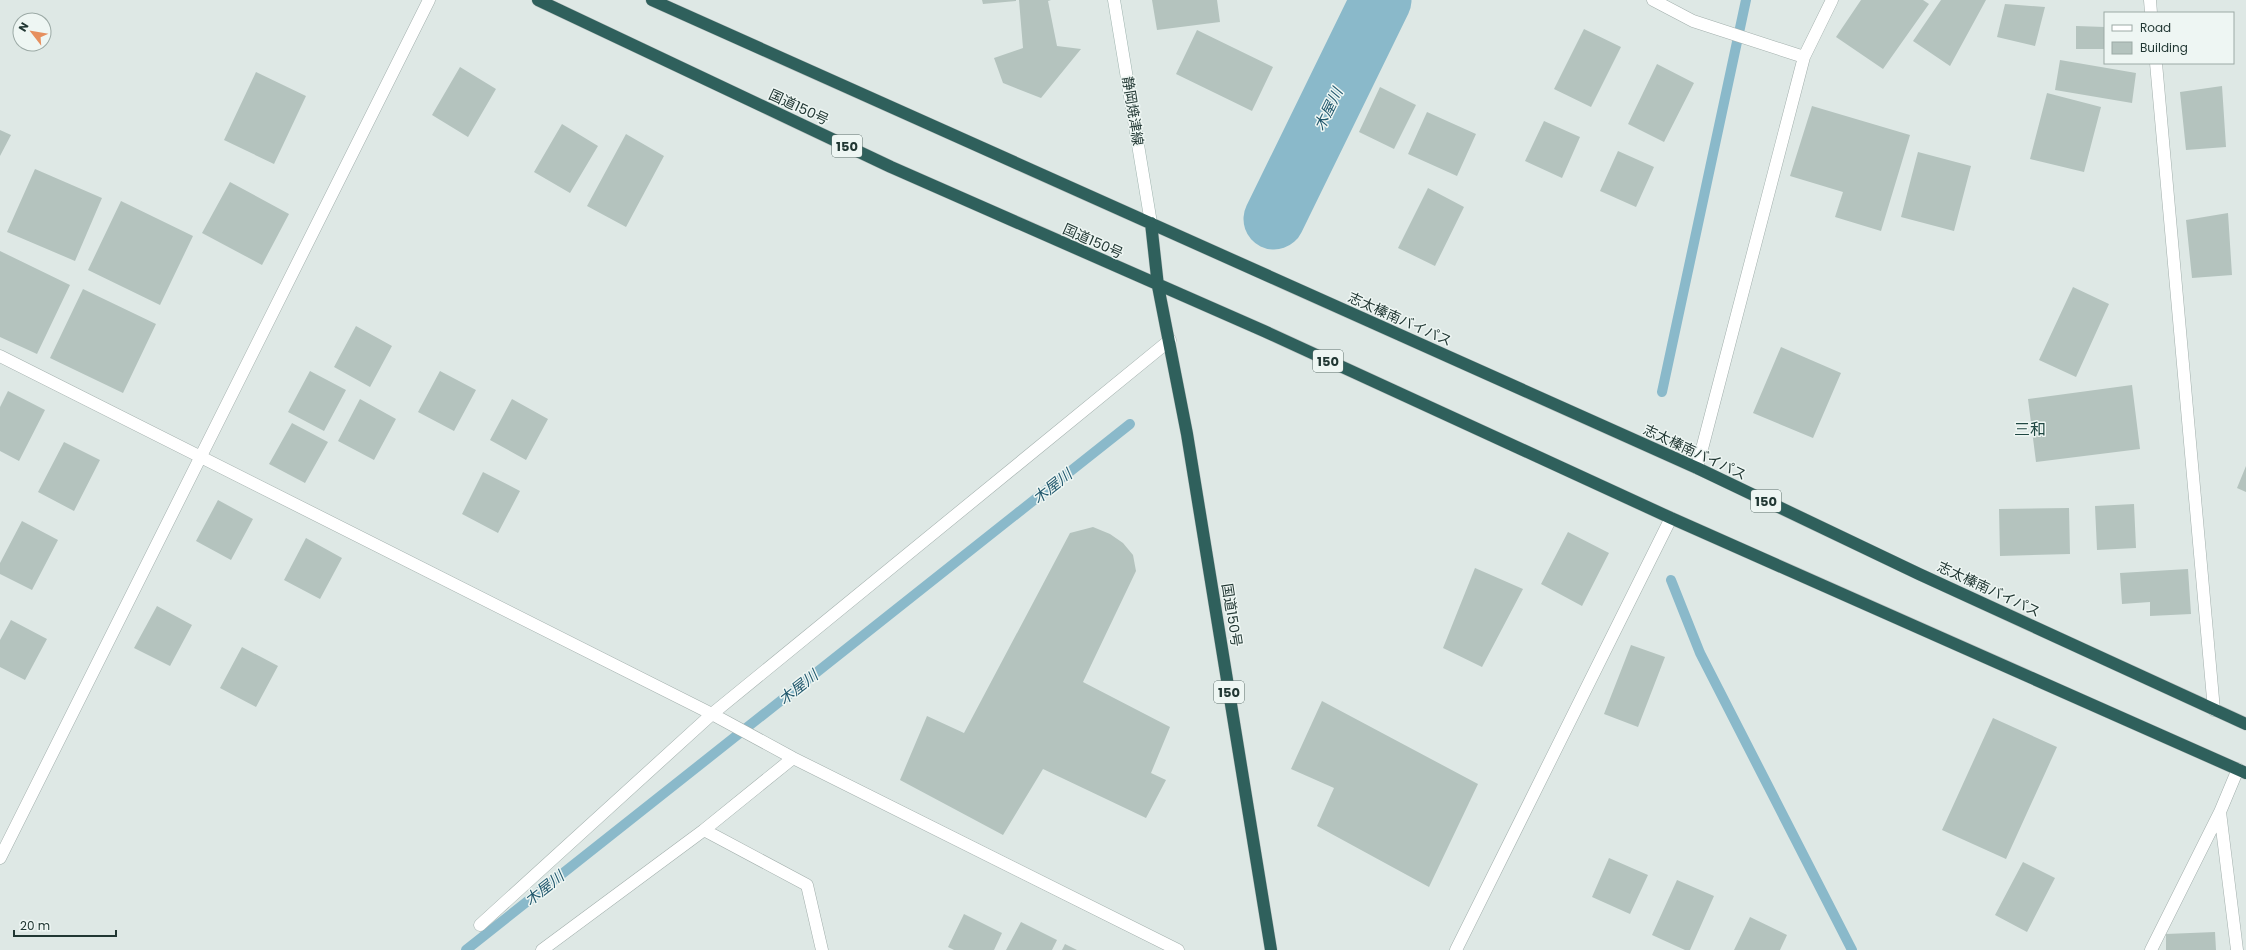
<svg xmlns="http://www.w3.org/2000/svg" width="2246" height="950" viewBox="0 0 2246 950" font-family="Poppins,'Noto Sans JP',sans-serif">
<rect width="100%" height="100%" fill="#dee8e5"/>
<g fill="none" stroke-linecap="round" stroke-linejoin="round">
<path stroke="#8ab9ca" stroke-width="10" d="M1662,392l84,-392
M1671,580l29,73 152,297
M466,950l664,-526"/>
<path stroke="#8ab9ca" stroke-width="61" d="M1274,219l107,-219"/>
</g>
<path fill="#b4c3be" d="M982,0h34v1l-33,3z
M1019,0h32l-3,1 9,45 24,3 -40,49 -38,-15 -9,-25 29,-10z
M1152,0h65l3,22 -63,8z
M1861,0h62l6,4 -46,65 -47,-32z
M1941,0h45l-36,66 -37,-25z
M2005,4l40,3 -10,39 -38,-9z
M2076,26l29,1v22h-29z
M1584,29l37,18 -30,60 -37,-18z
M1197,30l76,37 -21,44 -76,-37z
M2060,60l76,13 -4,30 -77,-13z
M1657,64l37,19 -30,59 -36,-18z
M460,67l36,22 -28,48 -36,-22z
M256,72l50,24 -32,68 -50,-24z
M2222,86l4,61 -40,3 -6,-58z
M1380,87l36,18 -22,44 -35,-17z
M2047,93l54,14 -17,65 -54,-13z
M1812,106l98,29 -29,96 -46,-14 8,-25 -53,-16z
M1427,112l49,22 -19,42 -49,-22z
M1544,121l36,16 -18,41 -37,-17z
M562,124l36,22 -28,47 -36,-21z
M0,130l11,5 -11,21z
M626,134l38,22 -38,71 -39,-21z
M1618,151l36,16 -18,40 -36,-16z
M1918,152l53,14 -17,65 -53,-14z
M35,169l67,29 -27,63 -68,-29z
M230,182l59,32 -27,51 -60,-32z
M1428,188l36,19 -29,59 -37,-18z
M121,201l72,35 -33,69 -72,-35z
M2228,213l4,62 -40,3 -6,-58z
M0,251l70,34 -33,69 -37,-17z
M2073,287l36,17 -33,73 -37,-17z
M83,289l73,35 -33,69 -73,-35z
M356,326l36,20 -22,41 -36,-20z
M1781,347l60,26 -28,65 -60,-25z
M310,371l36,19 -22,41 -36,-19z
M440,371l36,19 -22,41 -36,-19z
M2132,385l8,64 -104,13 -8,-63z
M8,391l37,19 -26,51 -19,-10v-44z
M360,399l36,20 -22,41 -36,-19z
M512,399l36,20 -22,41 -36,-20z
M292,423l36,19 -23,41 -36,-19z
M64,442l36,18 -26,51 -36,-19z
M2246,466v26l-9,-4z
M483,472l37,19 -22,42 -36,-19z
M218,500l35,19 -22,41 -35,-19z
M2134,504l2,44 -39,2 -2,-44z
M2069,508l1,46 -70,2 -1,-47z
M22,521l36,19 -26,50 -32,-16v-11z
M1093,527l17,7 13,9 10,12 3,16 -53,111 87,45 -19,46 15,7 -20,38 -103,-49 -40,66 -103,-55 27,-64 37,17 106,-200z
M1568,532l41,21 -27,53 -41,-22z
M306,538l36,20 -22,41 -36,-19z
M1475,568l48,21 -41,78 -39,-19z
M2188,569l3,45 -41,2v-14l-28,2 -2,-31z
M157,606l35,19 -22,41 -36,-18z
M11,620l36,19 -22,41 -25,-13v-27z
M1631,645l34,12 -27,70 -34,-13z
M242,647l36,19 -22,41 -36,-19z
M1322,701l156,83 -49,103 -112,-61 17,-38 -43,-19z
M1993,718l64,29 -51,112 -64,-29z
M1609,858l39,17 -18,39 -38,-17z
M2023,862l32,16 -28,54 -32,-17z
M1677,880l37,16 -24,54h-5l-33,-15z
M964,914l38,19 -8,17h-40l-6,-3z
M1750,917l37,18 -7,15h-46z
M1021,922l36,18 -5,10h-46z
M2215,932l1,18h-50v-16z
M1065,944l12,6h-15z"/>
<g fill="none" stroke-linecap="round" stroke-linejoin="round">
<defs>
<path id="lane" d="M1653,0l40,21 111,36
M2150,0l1,13
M2156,63l58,647
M1697,468l107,-411 28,-57"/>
<path id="street" d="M0,356l712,358 81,44 385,192
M704,830l103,55 15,65
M0,858l429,-858
M480,925l232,-211 458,-374
M542,950l162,-120 89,-72
M1456,950l215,-432
M2151,950l69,-138
M2237,950l-17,-138 18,-43"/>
<path id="secondary" d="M1114,0l37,223"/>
<path id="highway" d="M538,0l353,167 373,164 407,187 575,255
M652,0l1045,468 222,106 327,150
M1151,223l7,63 29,148 84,516"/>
</defs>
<use href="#lane" stroke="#a2afac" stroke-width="13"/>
<use href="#street" stroke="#a2afac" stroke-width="13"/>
<use href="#secondary" stroke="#9eb3ae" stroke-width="13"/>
<use href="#highway" stroke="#bcc3c2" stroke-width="13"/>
<use href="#lane" stroke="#fff" stroke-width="12"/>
<use href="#street" stroke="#fff" stroke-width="12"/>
<use href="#secondary" stroke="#fff" stroke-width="12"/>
<use href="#highway" stroke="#2f605c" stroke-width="12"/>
</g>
<g text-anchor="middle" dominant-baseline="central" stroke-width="3" stroke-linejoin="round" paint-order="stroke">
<g fill="#eef6f3" stroke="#5e706d" stroke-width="1">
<rect x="832" y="135" width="30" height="22" rx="3"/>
<rect x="1313" y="350" width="30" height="22" rx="3"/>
<rect x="1751" y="490" width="30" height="22" rx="3"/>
<rect x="1214" y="681" width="30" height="22" rx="3"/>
</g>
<g font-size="13" font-weight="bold" fill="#213733">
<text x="847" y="146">150</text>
<text x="1328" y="361">150</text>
<text x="1766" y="501">150</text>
<text x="1229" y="692">150</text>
</g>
<g font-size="14" fill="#213733" stroke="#eef6f3">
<text transform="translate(799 107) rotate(25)">国道150号</text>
<text transform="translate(1133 111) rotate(81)">静岡焼津線</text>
<text transform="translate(1093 241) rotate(24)">国道150号</text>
<text transform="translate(1400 319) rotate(24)">志太榛南バイパス</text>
<text transform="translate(1695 452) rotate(25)">志太榛南バイパス</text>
<text transform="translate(1989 589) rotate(25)">志太榛南バイパス</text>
<text transform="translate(1232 615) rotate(81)">国道150号</text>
</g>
<g font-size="15" font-style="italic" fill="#21586d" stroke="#eef6f3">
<text transform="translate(1328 109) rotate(-64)">木屋川</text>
<text transform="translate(1052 486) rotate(-38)">木屋川</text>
<text transform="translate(798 687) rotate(-38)">木屋川</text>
<text transform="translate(544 888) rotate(-38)">木屋川</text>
</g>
<g font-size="16" fill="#1f4742" stroke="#eef6f3">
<text x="2030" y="429">三和</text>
</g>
</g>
<rect x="2104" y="12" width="130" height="52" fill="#eef6f3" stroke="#9caaa6"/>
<rect x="2112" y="25" width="20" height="6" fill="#ffffff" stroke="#9caaa6"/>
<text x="2140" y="32" font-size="12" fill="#213733">Road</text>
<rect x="2112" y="42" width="20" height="12" fill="#b4c3be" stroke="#9caaa6"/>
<text x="2140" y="52" font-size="12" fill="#213733">Building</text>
<g transform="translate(32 32) rotate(301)"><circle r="19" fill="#eef6f3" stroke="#9caaa6"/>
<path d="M0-3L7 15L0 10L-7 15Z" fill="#e68f5e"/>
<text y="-6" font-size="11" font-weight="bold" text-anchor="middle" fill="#213733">N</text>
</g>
<path d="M14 930v6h102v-6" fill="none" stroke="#213733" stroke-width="2"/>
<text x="20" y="930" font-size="12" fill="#213733" stroke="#eef6f3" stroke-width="3" paint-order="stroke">20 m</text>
</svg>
